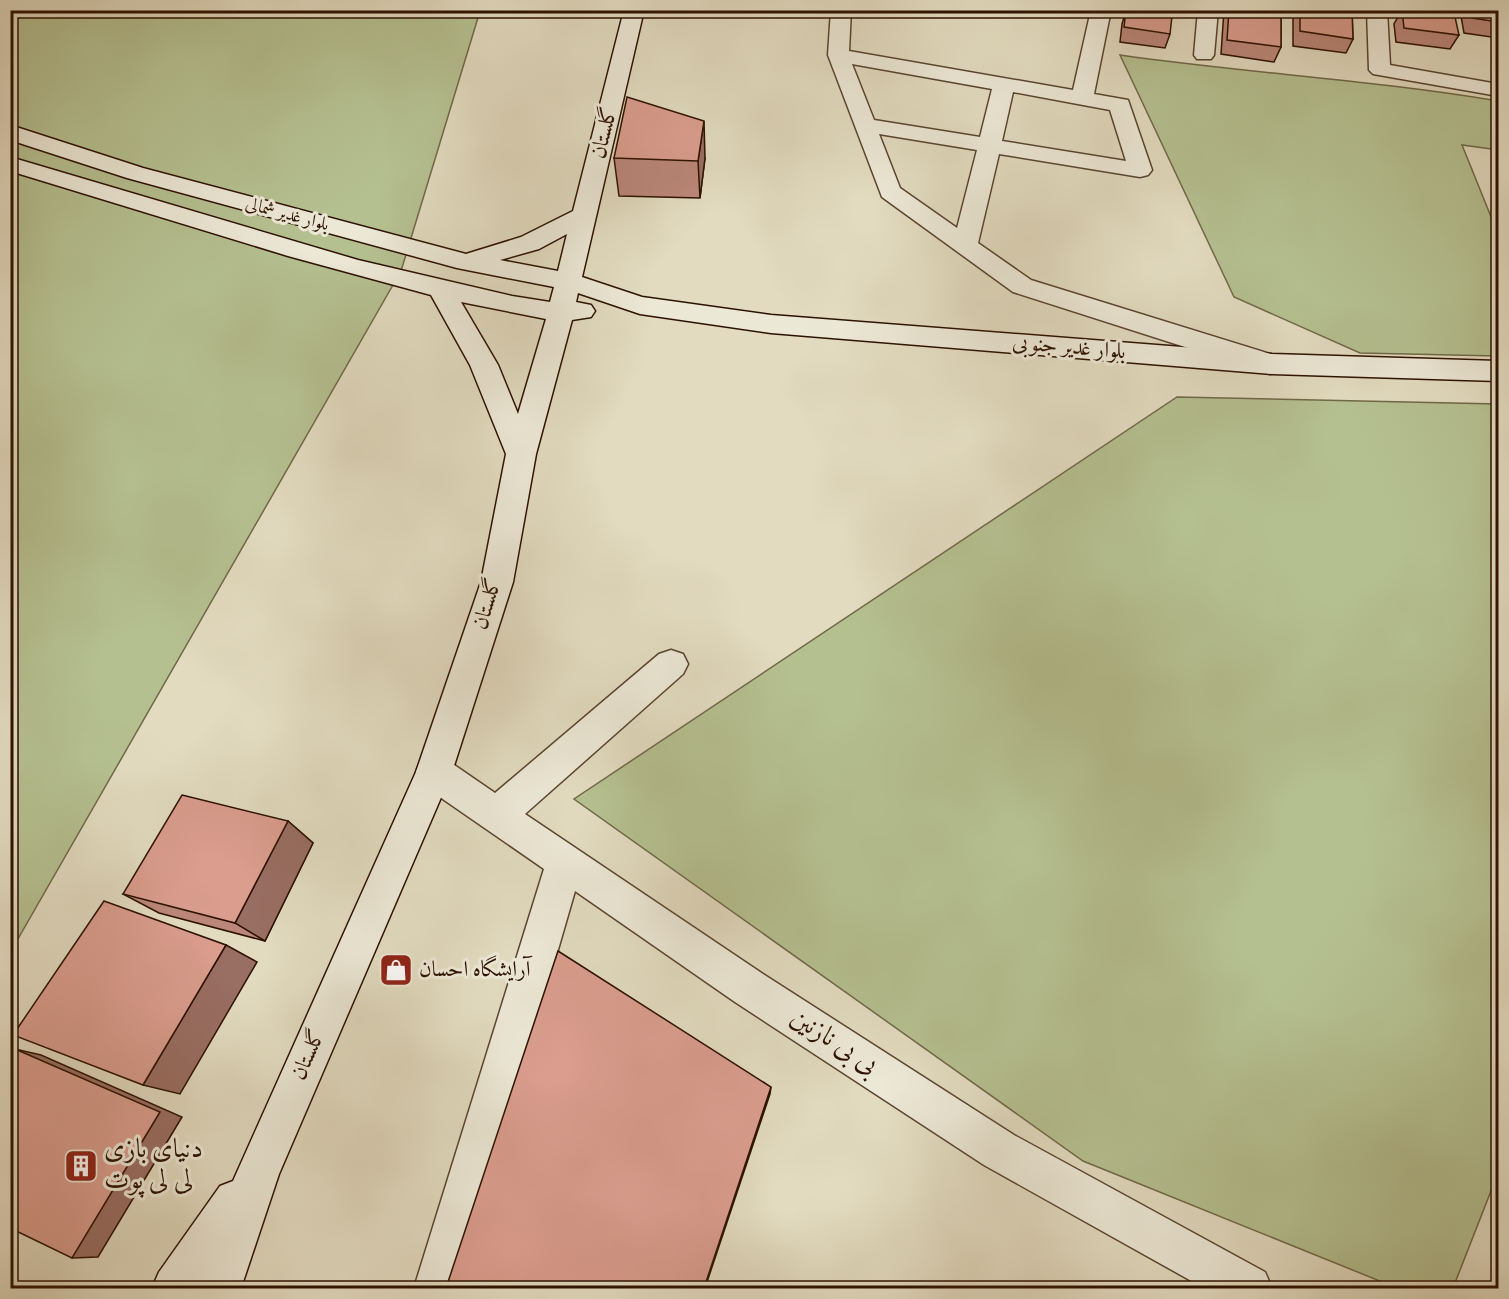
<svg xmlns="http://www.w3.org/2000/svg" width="1509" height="1299" viewBox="0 0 1509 1299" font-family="Vollkorn,Amiri,serif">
<rect width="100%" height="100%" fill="#e2dbc0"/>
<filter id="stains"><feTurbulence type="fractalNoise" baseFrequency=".00333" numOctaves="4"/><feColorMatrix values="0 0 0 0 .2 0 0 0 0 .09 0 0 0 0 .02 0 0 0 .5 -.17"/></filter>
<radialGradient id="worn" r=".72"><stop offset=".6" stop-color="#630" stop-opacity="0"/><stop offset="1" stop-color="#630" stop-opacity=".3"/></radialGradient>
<path fill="#b5c091" stroke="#716848" stroke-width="1.5" d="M11,11h469l-79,260 -390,680z
M1120,55c126,18 253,25 378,46v49l-36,-5 36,89v122l-138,-3 -126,-56z
M1177,397l321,7v769l-45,115h-56l-314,-127 -509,-362z"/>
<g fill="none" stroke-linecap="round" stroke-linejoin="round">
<defs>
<path id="street" d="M831,10h20l-2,41 224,39 18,-80h20l-17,84 34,6 24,70 -4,5 -8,2 -141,-23 -21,89 53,37 249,77 4,7 -4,7 -10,3 -10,-3 -247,-79 -131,-95 -54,-142zM852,64l140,25 -12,48 -106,-17zM1013,92l97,18 16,51 -124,-20zM879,134l98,16 -20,78 -57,-40z
M1198,10h20l-4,45 -3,4h-14l-3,-4z
M1367,10h20l3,55 108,19v12l-125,-22 -4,-4z
M671,650l12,4 5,10 -5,10 -158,140 238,160 251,161 251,137 7,16h-68l-220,-123 -249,-163 -160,-111 -115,397h-46l130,-419 -123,-85 -5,-12 5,-12 13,-4 13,4 48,33 164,-139z"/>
<path id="secondary" d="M624,10h20l-62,267 60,20 129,18 501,39 226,7v20l-226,-7 -501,-41 -131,-19 -62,-21 -2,9 15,3 4,6 -4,6 -19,3 -36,134 -23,128 -61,190 -173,402 -38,114h-89l7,-16 61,-86 13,-5 183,-409 65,-190 25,-128 -36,-89 -39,-70 -143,-39 -278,-85v-14l348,103 154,36 38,6 4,-15 -97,-19 -330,-90 -117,-38v-15l133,43 323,86 55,-17 52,-26zM567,234l-9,37 -58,-11 39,-11zM461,302l85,17 -28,95 -20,-49z"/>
</defs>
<use href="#street" stroke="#5a4430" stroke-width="3"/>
<use href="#secondary" stroke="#2d1100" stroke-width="3"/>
<use href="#street" fill="#ece8d6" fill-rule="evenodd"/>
<use href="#secondary" fill="#ece8d6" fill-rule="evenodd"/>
</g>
<path fill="#bb877a" stroke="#2d1100" stroke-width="1.5" d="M1126,10l44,24 -5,14 -45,-6 2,-18z
M1152,10h17l-1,3z
M1224,10h57v37l-7,15 -53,-8z
M1293,10h59l1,29 -7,14 -53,-7z
M1402,10l57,25 -9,14 -54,-7 -2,-18z
M1464,10h34v28l-34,-5 -3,-17z
M614,158h91l-5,40 -81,-2z
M288,821l25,22 -48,98 -106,-28 -36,-19z"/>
<path fill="#996e63" stroke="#2d1100" stroke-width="1.5" d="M704,121l1,37 -5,40 -2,-37z
M288,821l25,22 -48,98 -30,-18z
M226,945l31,17 -77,132 -37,-9z
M15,1049l26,6 141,62 -84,140 -26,1z
M771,1087l-1,7 -65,194h-1z"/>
<path fill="#da9d8e" stroke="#2d1100" stroke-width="1.5" d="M1126,10l46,6 -2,18 -46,-7z
M1229,10h52v37l-54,-7z
M1300,10h52l1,29 -53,-8z
M1402,10l53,7 4,18 -55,-7z
M1471,10h27v12l-26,-4z
M627,97l77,24 -6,40 -84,-3z
M182,795l106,26 -53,102 -112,-29z
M104,901l122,44 -83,140 -130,-50z
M558,951l213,136 -67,201h-258z
M15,1049l145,63 -88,146 -62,-30v-173z"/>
<defs>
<symbol id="shop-square" viewBox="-11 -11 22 22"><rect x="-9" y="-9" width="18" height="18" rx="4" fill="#8f2418" stroke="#ece8d6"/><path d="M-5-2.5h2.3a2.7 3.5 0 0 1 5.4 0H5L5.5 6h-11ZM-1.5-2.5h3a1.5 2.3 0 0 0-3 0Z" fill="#fff"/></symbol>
<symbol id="building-square" viewBox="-11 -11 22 22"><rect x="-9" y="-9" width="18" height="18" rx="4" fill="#8f2418" stroke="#ece8d6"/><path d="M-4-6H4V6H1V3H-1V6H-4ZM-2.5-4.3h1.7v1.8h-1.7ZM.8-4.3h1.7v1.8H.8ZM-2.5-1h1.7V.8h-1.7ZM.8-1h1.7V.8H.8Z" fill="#fff"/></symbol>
</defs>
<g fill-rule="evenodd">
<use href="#shop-square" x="377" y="951" width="38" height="38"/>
<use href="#building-square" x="62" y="1147" width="38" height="38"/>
</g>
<g text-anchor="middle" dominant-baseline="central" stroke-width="6" stroke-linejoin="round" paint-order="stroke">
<g font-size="18" fill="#2d1100" stroke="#ece8d6">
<text transform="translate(287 215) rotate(15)">بلوار غدیر شمالی</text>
</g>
<g font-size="22" fill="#2d1100" stroke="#ece8d6">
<text transform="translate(605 133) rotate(-76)">گلستان</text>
<text transform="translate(1069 348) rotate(5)">بلوار غدیر جنوبی</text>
<text transform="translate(488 604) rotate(-73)">گلستان</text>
<text transform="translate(309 1055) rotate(-66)">گلستان</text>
</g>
<g font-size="22" fill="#2d1100" stroke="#ece8d6" text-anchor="start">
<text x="419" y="970">آرایشگاه احسان</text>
</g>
<g font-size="27" fill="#2d1100" stroke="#ece8d6">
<text transform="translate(834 1042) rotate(33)">بی بی نازنین</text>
</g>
<g font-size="27" fill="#2d1100" stroke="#ece8d6" text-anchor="start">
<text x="104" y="1150">دنیای بازی<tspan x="104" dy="31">لی لی پوت</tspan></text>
</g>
</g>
<rect width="1509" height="1299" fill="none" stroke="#e2dbc0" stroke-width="36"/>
<rect x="12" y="12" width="1485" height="1275" fill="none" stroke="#2d1100" stroke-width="3"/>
<rect x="18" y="18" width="1473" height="1263" fill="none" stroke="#2d1100" stroke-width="1.5"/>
<rect width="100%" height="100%" filter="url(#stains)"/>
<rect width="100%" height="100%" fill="url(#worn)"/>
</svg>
